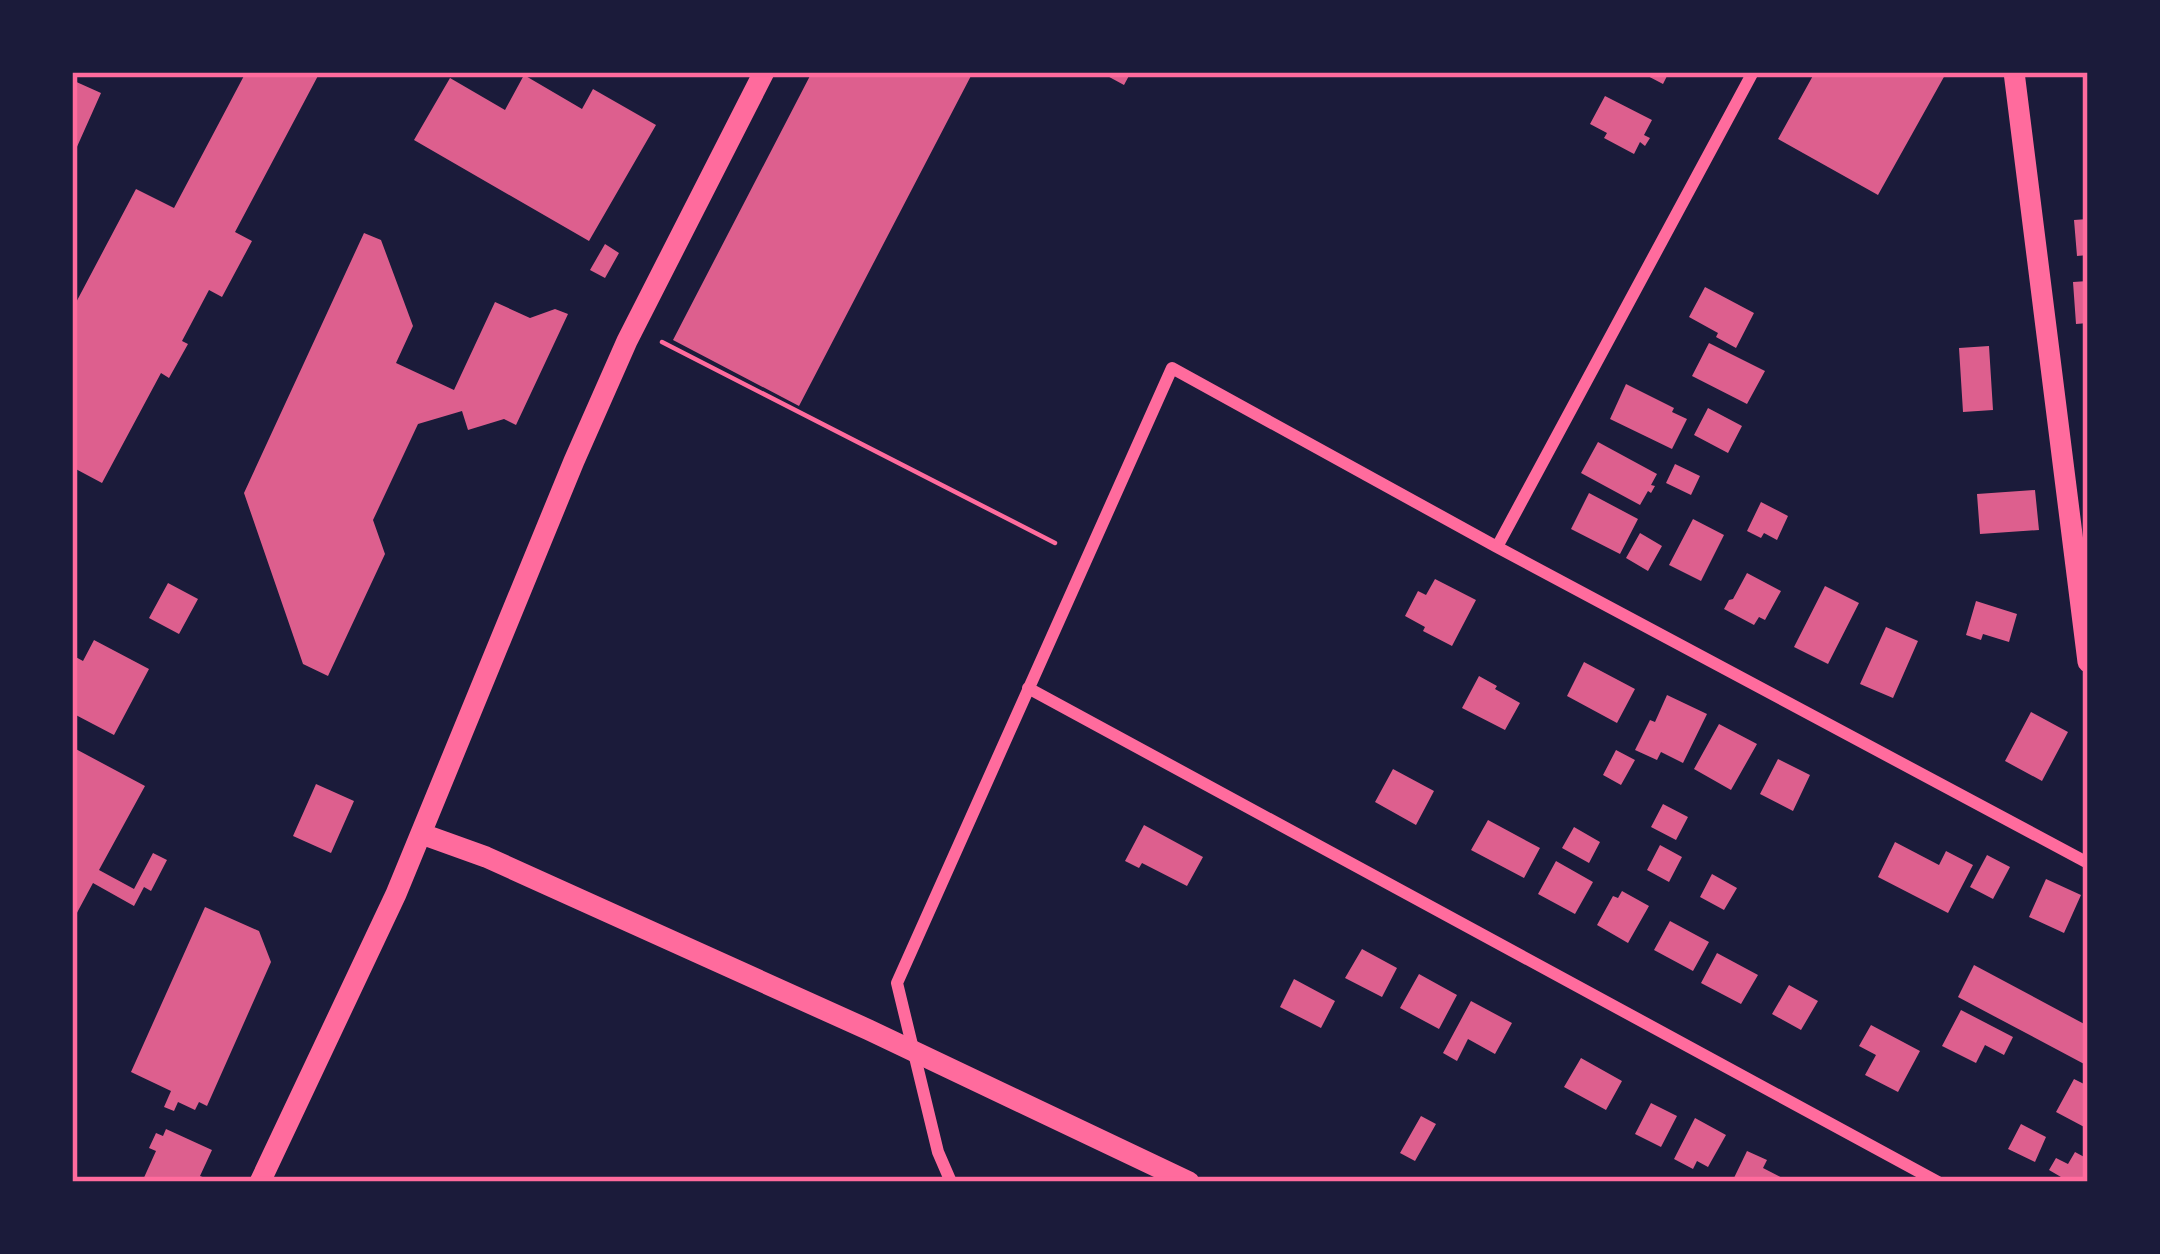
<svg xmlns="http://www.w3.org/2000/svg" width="2160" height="1254" viewBox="0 0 2160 1254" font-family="'PT Sans',sans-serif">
<rect width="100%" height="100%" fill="#1b1b3a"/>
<path fill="#dd5f8e" d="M246,72h74l-85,160 17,9 -30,56 -13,-7 -27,51 6,3 -19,34 -8,-5 -59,110 -30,-16v-157l64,-121 38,19z
M812,72h161l-174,334 -126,-66z
M1100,72h31l-7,13z
M1640,72h29l-6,12z
M1815,72h124l6,3 -67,120 -100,-56z
M524,75l58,34 11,-20 63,36 -67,116 -175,-101 36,-62 55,32z
M72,80l29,13 -29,65z
M1605,96l47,24 -8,15 6,3 -5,8 -5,-4 -6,12 -30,-16 3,-5 -17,-9z
M2088,219v36l-11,1 -3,-36z
M364,233l17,7 32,86 -17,37 58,27 41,-88 35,16 25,-9 13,5 -52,111 -12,-6 -36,11 -6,-19 -44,13 -45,96 12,34 -57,122 -25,-12 -59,-171z
M605,244l14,9 -14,25 -15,-8z
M2088,281v42l-12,1 -3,-42z
M1705,287l49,26 -18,35 -20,-11 2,-4 -29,-16z
M1709,343l56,28 -18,33 -55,-28z
M1989,346l4,64 -30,2 -4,-64z
M1626,384l48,24 -2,4 15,7 -15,30 -62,-30z
M1708,408l34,18 -14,27 -34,-18z
M1598,442l59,32 -6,11 4,1 -4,7 -3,-2 -8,14 -59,-32z
M1675,464l25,12 -9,19 -25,-12z
M2035,490l4,40 -59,4 -3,-40z
M1589,493l49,26 -18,35 -49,-25z
M1761,502l27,14 -11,24 -13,-7 -3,5 -14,-7z
M1693,519l31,16 -23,46 -32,-16z
M1640,533l22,13 -14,25 -22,-13z
M1747,573l34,18 -16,29 -6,-3 -5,8 -30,-16 5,-9 4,-1z
M1435,579l41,21 -24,46 -29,-15 2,-4 -20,-11 13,-25 8,4z
M168,583l30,16 -19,35 -30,-16z
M1825,586l34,17 -31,61 -34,-17z
M1976,601l41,13 -8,28 -26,-8 -2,6 -15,-5z
M1886,627l32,14 -25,57 -33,-14z
M94,640l55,29 -35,66 -42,-22v-58l11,6z
M1584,662l51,27 -18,34 -50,-27z
M1479,676l18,10 -2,3 25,14 -15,27 -43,-22z
M1667,695l40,19 -24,49 -22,-11 -4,8 -22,-10 15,-30 5,2z
M2031,712l37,20 -26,49 -37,-20z
M1719,724l38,20 -26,46 -37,-21z
M72,747l73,39 -46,84 35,19 19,-36 14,7 -16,31 -7,-4 -10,19 -41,-23 -21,39z
M1616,750l19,10 -14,25 -18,-10z
M1778,759l32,16 -17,36 -33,-17z
M1393,769l41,22 -18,34 -41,-23z
M316,784l38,17 -23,52 -38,-17z
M1663,804l25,13 -12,23 -25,-13z
M1488,820l52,28 -16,30 -53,-28z
M1144,825l59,32 -16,29 -45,-23 -3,5 -14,-7z
M1574,827l26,15 -11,21 -27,-15z
M1895,842l44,23 7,-14 27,14 -25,48 -70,-36z
M1660,845l22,12 -13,25 -22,-12z
M1987,855l23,12 -17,32 -23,-12z
M1556,861l37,21 -18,32 -37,-20z
M1712,874l25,14 -13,22 -24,-13z
M2046,879l35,16 -17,38 -35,-16z
M1622,891l27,15 -21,37 -31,-18 16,-29 5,2z
M205,907l54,24 12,31 -64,144 -8,-4 -4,8 -17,-8 -4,9 -10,-4 7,-16 -40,-19z
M1670,921l39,21 -16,29 -39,-21z
M1362,949l35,19 -15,29 -37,-19z
M1717,953l41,22 -17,29 -40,-21z
M1974,965l114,61 -2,39 -128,-68z
M1419,974l38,21 -18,34 -39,-21z
M1294,979l41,22 -14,27 -41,-21z
M1789,985l29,16 -17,29 -29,-16z
M1471,1001l41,22 -17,31 -27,-15 -11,22 -14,-8z
M1961,1010l52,27 -9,18 -19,-10 -9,18 -34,-17z
M1871,1025l49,26 -22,41 -33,-17 11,-20 -17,-9z
M1581,1058l41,23 -16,29 -42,-23z
M2074,1079l14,7v43l-32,-17z
M1651,1103l26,13 -16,31 -26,-13z
M1421,1116l15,8 -21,37 -15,-8z
M1695,1118l31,17 -18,32 -11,-6 -4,8 -19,-10z
M2021,1124l25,13 -11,25 -27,-13z
M166,1129l46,21 -12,26 5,2 -1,4h-62l14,-31 -7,-3 7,-15 7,3z
M1747,1151l20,9 -4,8 27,14h-58z
M2075,1152l13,7v23h-29l2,-5 -12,-7 7,-12 12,6z"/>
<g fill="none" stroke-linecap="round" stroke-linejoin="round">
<path stroke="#ff6b9d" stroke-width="4.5" d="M662,342l393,201"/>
<path stroke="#ff6b9d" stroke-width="12" d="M1497,547l256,-475
M1028,688l910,494
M951,1182l-13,-30 -41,-169 275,-615 325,179 591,316"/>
<path stroke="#ff6b9d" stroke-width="21" d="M2014,72l74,590
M422,834l64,23 383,173 320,152
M260,1182l136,-288 178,-433 53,-120 137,-269"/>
</g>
<rect width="2160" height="1254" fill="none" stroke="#1b1b3a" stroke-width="150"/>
<rect x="75" y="75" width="2010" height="1104" fill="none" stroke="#ff6b9d" stroke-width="4.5"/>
</svg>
